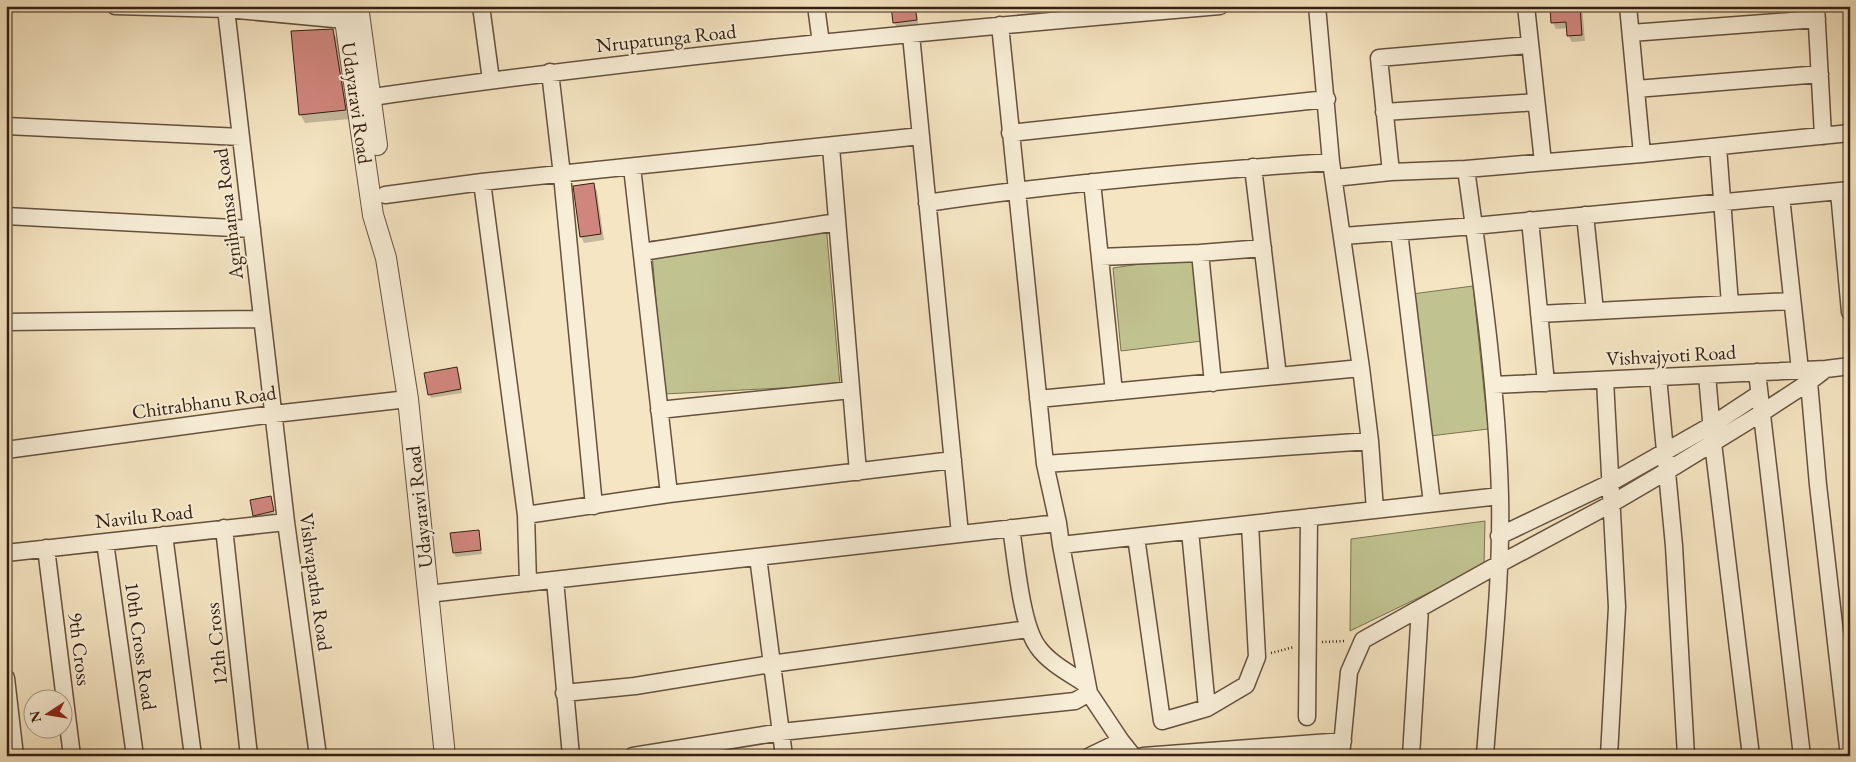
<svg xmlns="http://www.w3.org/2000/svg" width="1856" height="762" viewBox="0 0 1856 762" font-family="'EB Garamond',serif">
<rect width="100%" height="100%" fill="#f5e5c2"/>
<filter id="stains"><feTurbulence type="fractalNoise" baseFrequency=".004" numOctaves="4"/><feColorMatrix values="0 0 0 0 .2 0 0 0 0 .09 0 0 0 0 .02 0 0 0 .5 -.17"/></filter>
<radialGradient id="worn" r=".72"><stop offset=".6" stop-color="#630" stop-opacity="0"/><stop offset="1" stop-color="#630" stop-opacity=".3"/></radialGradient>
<path fill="#c0c390" stroke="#7a7251" d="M826,224l14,161 -176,9 -13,-153z
M1193,256l9,85 -81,10 -8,-83z
M1473,286l15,143 -58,7 -18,-142z
M1485,521l-1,45 -134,65 1,-92z"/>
<path fill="#0003" d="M892,6h24l2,18 -21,3 -3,-4z
M1564,6h18l3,35 -13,1 -4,-7v-7l-12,1 -3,-6 11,-15z
M332,30l5,9 13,80 -45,4 -5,-9z
M593,185l4,6 7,49 -20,3 -3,-7z
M456,369l3,4 3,20 -31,5 -2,-4z
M270,498l5,17 -18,4 -3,-4z
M478,531l2,4 2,19 -26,3 -2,-4z"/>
<path fill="#d0867d" stroke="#352012" d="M891,6h24l2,14 -24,3z
M1580,6l2,29 -15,1 -1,-14 -15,1 -1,-16z
M333,29l13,81 -47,5 -8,-84z
M594,183l7,51 -21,3 -7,-51z
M457,367l4,22 -33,6 -4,-22z
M271,496l3,15 -21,5 -3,-16z
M479,530l2,20 -28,3 -3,-20z"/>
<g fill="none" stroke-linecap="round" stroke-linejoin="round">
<defs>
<path id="minor" d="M115,6l111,3 119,11 12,-2
M481,6l10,74
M816,6l5,37
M1317,6l14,156 30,206 9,73 5,69
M1526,6l17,156
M1628,6l14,148
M1816,6l7,130
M226,9l60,513 32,234
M1000,25l45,439 13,59
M1631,33l186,-14
M911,35l49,499
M550,72l12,103 32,331
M1636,89l184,-15
M359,99c286,-42 573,-68 861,-93
M1384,112l152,-10
M6,126l235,11
M1010,133l317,-34
M831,147l27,325
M1718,147l12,157 62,-3
M632,167l37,327
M1253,167l25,209
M1466,169c15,108 31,217 34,327 2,86 -9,173 -15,260
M1391,172l-12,-114 150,-13
M1334,178l57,-6 75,-3 176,-15 208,-21
M482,182l44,333 2,68
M1092,182l22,210
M1839,192l11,120
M385,195l97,-13 439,-46
M1781,197l19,173
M927,203c134,-20 269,-32 404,-41
M1585,215l10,96
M6,216l246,13
M1530,220l16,163
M1399,232l33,271
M1343,236l131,-10 376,-36
M642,252l195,-30
M1200,253l13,130
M1100,257l100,-4 63,-5
M1539,314l191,-10
M6,322l256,-3
M1757,372l45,384
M1707,375l6,68 38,313
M1658,377l16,169 12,210
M1605,380l12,227 -8,149
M1809,382l9,103 31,271
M1493,385l333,-16 24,-3
M1038,399l323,-31
M659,410l192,-20
M6,450l268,-36 134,-15
M1045,464l325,-23
M526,515l143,-21 284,-34
M224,528l25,228
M1011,528c5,30 10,97 27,119 11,16 33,27 49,38
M1190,531l17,177
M164,535l29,221
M1499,536l111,-53 102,-58 47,-31
M1136,537l26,184 45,-13 39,-23 11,-28 -7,-133
M105,542l30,214
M1061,545l28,148 32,48 12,15
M46,548l26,208
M6,553l280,-31
M758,557l26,199
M555,580l16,176
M428,594l630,-71 3,22 439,-49
M6,678l9,78
M564,693l71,-7 136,-22 257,-35
M1307,717l2,-200
M633,756l148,-24 294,-31 14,-8
M1090,756l31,-15
M1143,756l200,-15
M1341,756l8,-84 14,-32 136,-76 112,-60 56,-33 93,-57 49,-32 17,-13
M1411,756l9,-148"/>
<path id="tertiary" d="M343,6l30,209 13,43 22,141 37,357
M358,6l19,139"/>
</defs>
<use href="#minor" stroke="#65513e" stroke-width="19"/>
<use href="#tertiary" stroke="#65513e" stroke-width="22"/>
<path stroke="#352012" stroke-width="2.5" stroke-dasharray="1 2.5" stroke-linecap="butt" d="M1322,642l24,-1
M1271,653l23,-6"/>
<use href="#minor" stroke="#f8eed7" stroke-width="16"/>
<use href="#tertiary" stroke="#f8eed7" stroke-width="20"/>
</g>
<g text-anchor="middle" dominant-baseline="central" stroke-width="4" stroke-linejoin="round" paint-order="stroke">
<g font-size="20" fill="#352012" stroke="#f8eed7">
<text transform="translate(666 38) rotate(-6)">Nrupatunga Road</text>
<text transform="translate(357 103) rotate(82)">Udayaravi Road</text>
<text transform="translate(228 214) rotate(-97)">Agnihamsa Road</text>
<text transform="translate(1671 355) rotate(-3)">Vishvajyoti Road</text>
<text transform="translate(204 402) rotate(-8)">Chitrabhanu Road</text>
<text transform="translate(419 507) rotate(-96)">Udayaravi Road</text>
<text transform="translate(144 516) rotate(-6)">Navilu Road</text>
<text transform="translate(316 582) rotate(82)">Vishvapatha Road</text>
<text transform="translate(216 644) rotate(-96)">12th Cross</text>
<text transform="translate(141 646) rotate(82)">10th Cross Road</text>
<text transform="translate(80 649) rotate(83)">9th Cross</text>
</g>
</g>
<rect width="1856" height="762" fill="none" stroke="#f5e5c2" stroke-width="25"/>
<rect x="8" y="8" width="1841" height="747" fill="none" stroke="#352012" stroke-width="2.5"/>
<rect x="12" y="12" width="1831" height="737" fill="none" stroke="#352012"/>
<g transform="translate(48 714) rotate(258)"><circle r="24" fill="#f8eed7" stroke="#aa9c88"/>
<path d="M0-4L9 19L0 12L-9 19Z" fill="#8f2418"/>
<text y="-8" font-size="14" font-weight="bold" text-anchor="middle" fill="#352012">N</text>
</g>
<rect width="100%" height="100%" filter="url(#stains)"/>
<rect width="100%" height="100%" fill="url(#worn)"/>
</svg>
